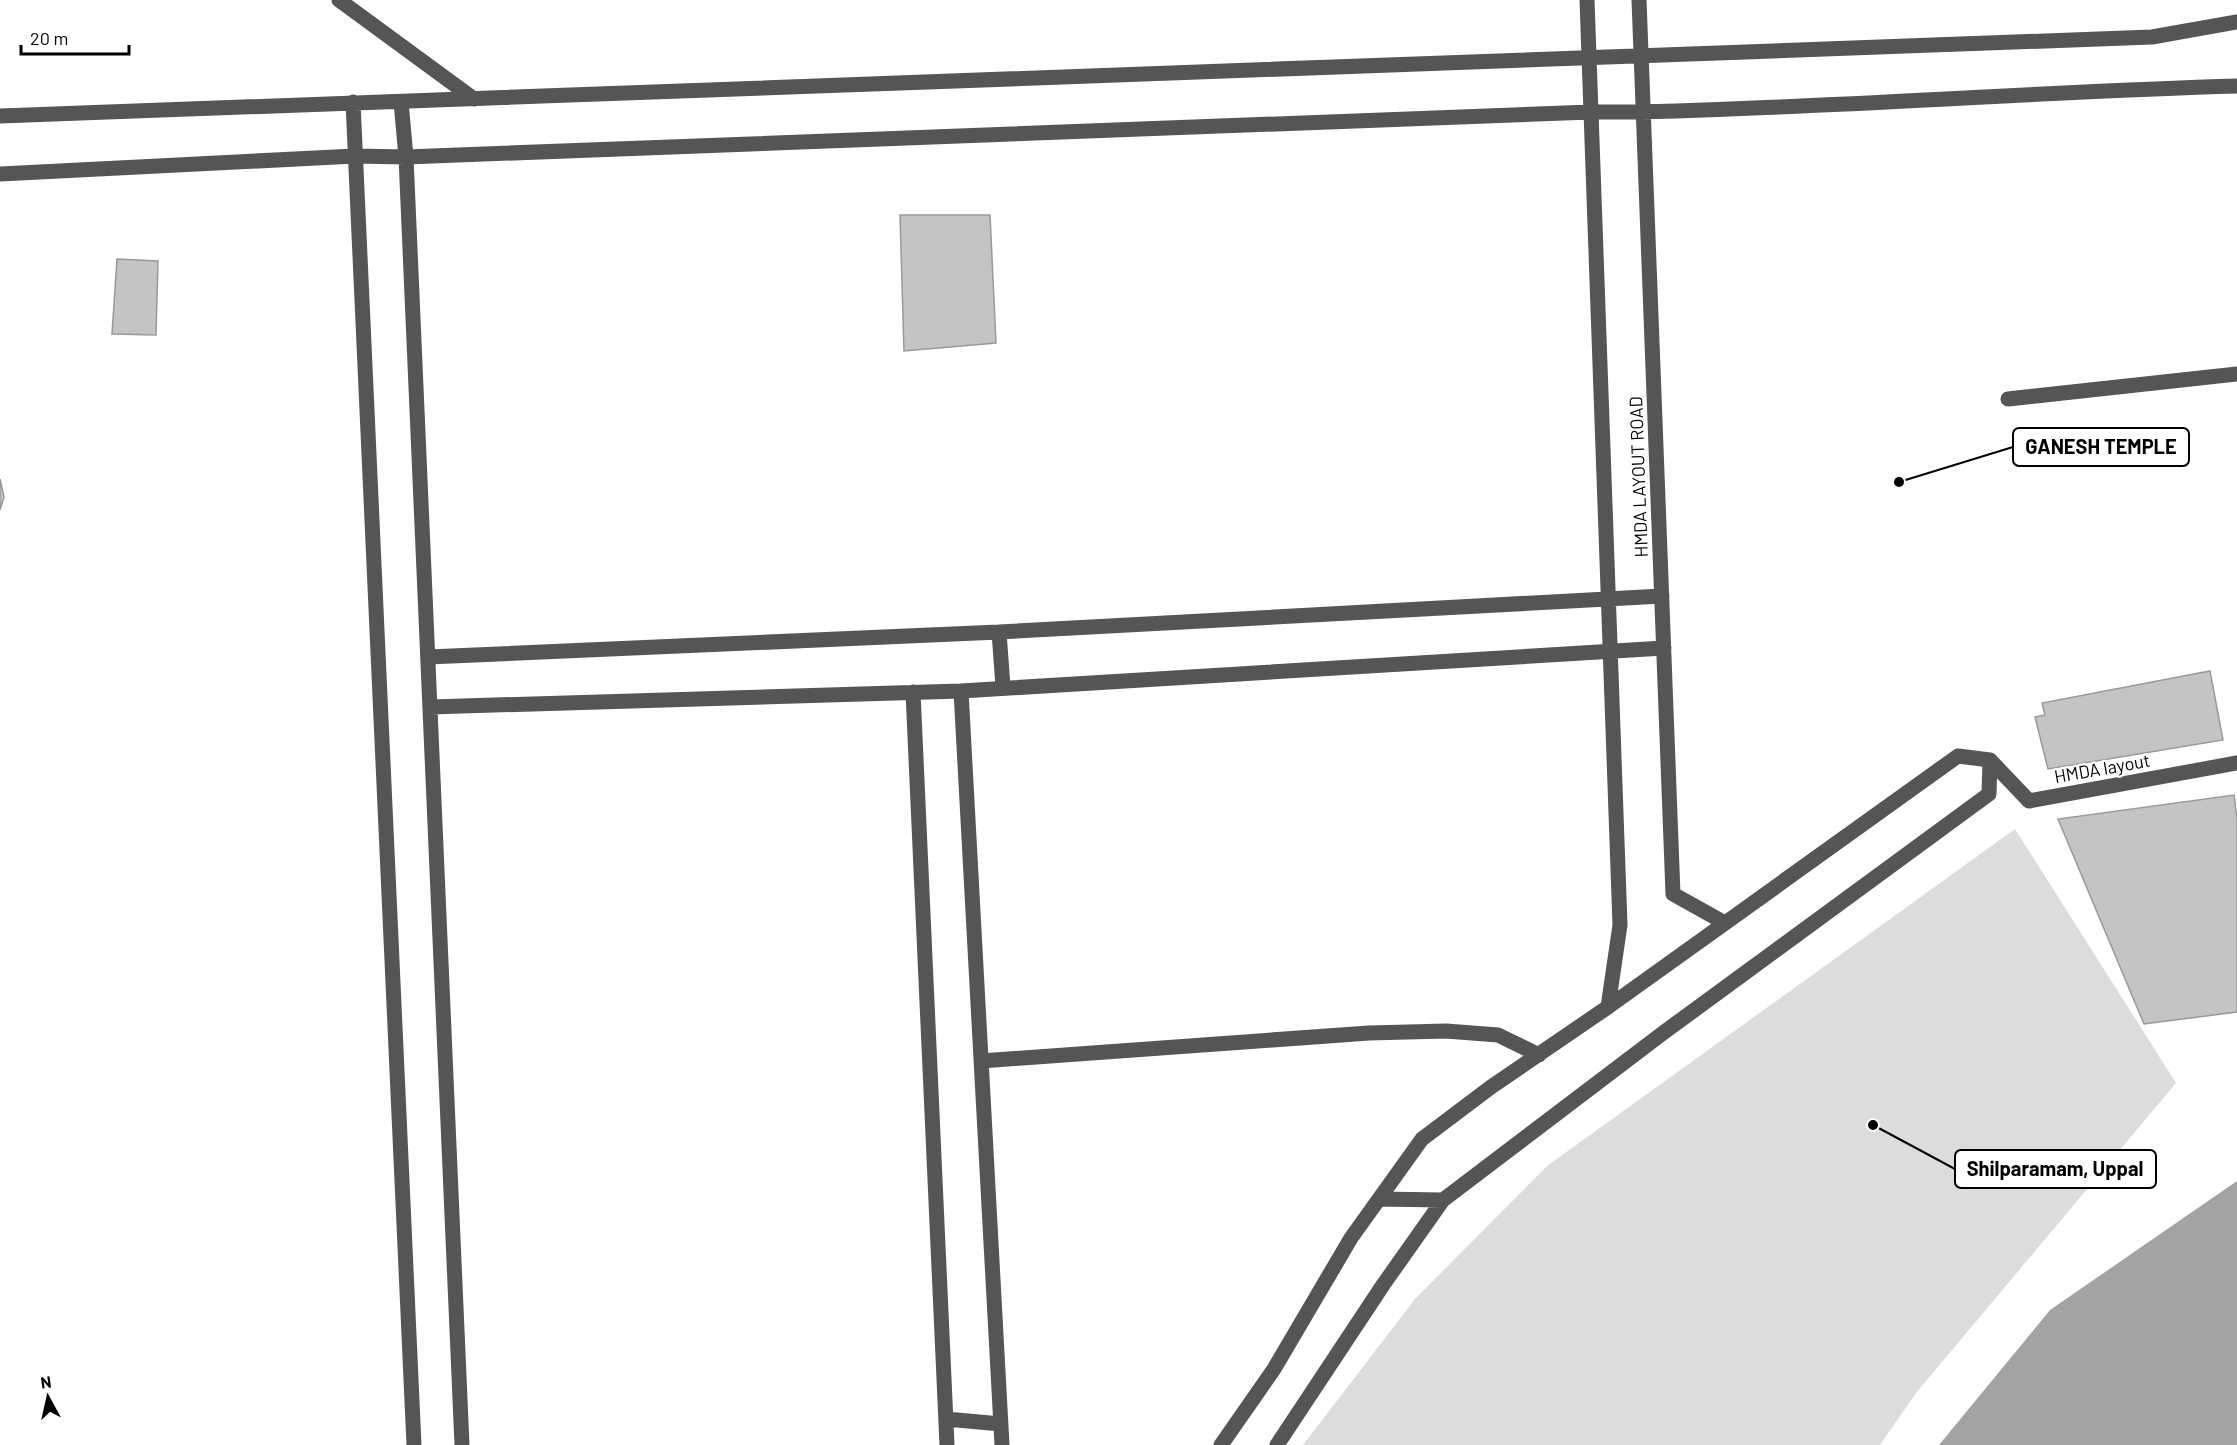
<svg xmlns="http://www.w3.org/2000/svg" width="2237" height="1445" viewBox="0 0 2237 1445" font-family="Barlow,sans-serif">
<rect width="100%" height="100%" fill="#fff"/>
<path fill="#dcdcdc" d="M2015,829l161,254 -260,310 -36,52h-577l112,-146 132,-133z"/>
<path fill="#a3a3a3" d="M2237,1181v264h-298l111,-135z"/>
<path fill="#c4c4c4" stroke="#999" stroke-width="1.5" d="M900,215h90l6,128 -92,8z
M117,259l41,2 -2,74 -44,-1z
M0,479l4,18 -4,13z
M2210,671l13,69 -175,29 -13,-52 10,-2 -3,-12z
M2234,795l3,23v194l-93,12 -86,-205z"/>
<g fill="none" stroke-linecap="round" stroke-linejoin="round">
<path stroke="#555" stroke-width="15" d="M339,0l135,99
M1587,0l33,925 -12,82
M1639,0l34,894 52,29
M353,102l61,1343
M401,102l5,55 56,1288
M0,116l2152,-79 85,-15
M0,174l355,-18 51,1 1185,-45c70,1 140,-3 210,-6 145,-6 290,-16 436,-20
M2008,399l229,-25
M999,632l4,55
M428,657l571,-25 663,-36
M961,691l41,754
M913,692l34,753
M430,707l531,-16 703,-43
M1990,760l39,41 208,-38
M981,1061l388,-28 77,-2 52,4 41,20
M1379,1199l64,1
M946,1419l55,5
M1221,1445l53,-76 77,-131 71,-99 69,-52 117,-80 350,-251 32,4 -1,34 -326,239 -220,167 -60,85 -106,160"/>
</g>
<g text-anchor="middle" dominant-baseline="central" stroke-width="4.5" stroke-linejoin="round" paint-order="stroke">
<g font-size="18" fill="#000" stroke="#fff">
<text transform="translate(1638 477) rotate(-92)">HMDA LAYOUT ROAD</text>
<text transform="translate(2102 768) rotate(-10)">HMDA layout</text>
</g>
</g>
<path fill="none" stroke="#000" stroke-width="2" d="M1899 482L2013 447M1873 1125L1955 1169"/>
<g fill="#000" stroke="#fff" stroke-width="2">
<circle cx="1899" cy="482" r="6"/>
<circle cx="1873" cy="1125" r="6"/>
</g>
<g fill="#fff" stroke="#000" stroke-width="2">
<rect x="2013" y="428" width="176" height="38" rx="6"/>
<rect x="1955" y="1150" width="201" height="38" rx="6"/>
</g>
<g font-size="20" text-anchor="middle" font-weight="bold" fill="#000">
<text x="2101" y="454">GANESH TEMPLE</text>
<text x="2055" y="1176">Shilparamam, Uppal</text>
</g>
<g transform="translate(48 1397) rotate(352)" stroke="#ffffff" stroke-width="4.5" paint-order="stroke">
<path d="M0-4.5L10 22L0 15L-10 22Z" fill="#000000"/>
<text y="-9" font-size="16" font-weight="bold" text-anchor="middle" fill="#000000">N</text>
</g>
<path d="M21 45v9h108v-9" fill="none" stroke="#000000" stroke-width="3"/>
<text x="30" y="45" font-size="18" fill="#000000" stroke="#ffffff" stroke-width="4.5" paint-order="stroke">20 m</text>
</svg>
